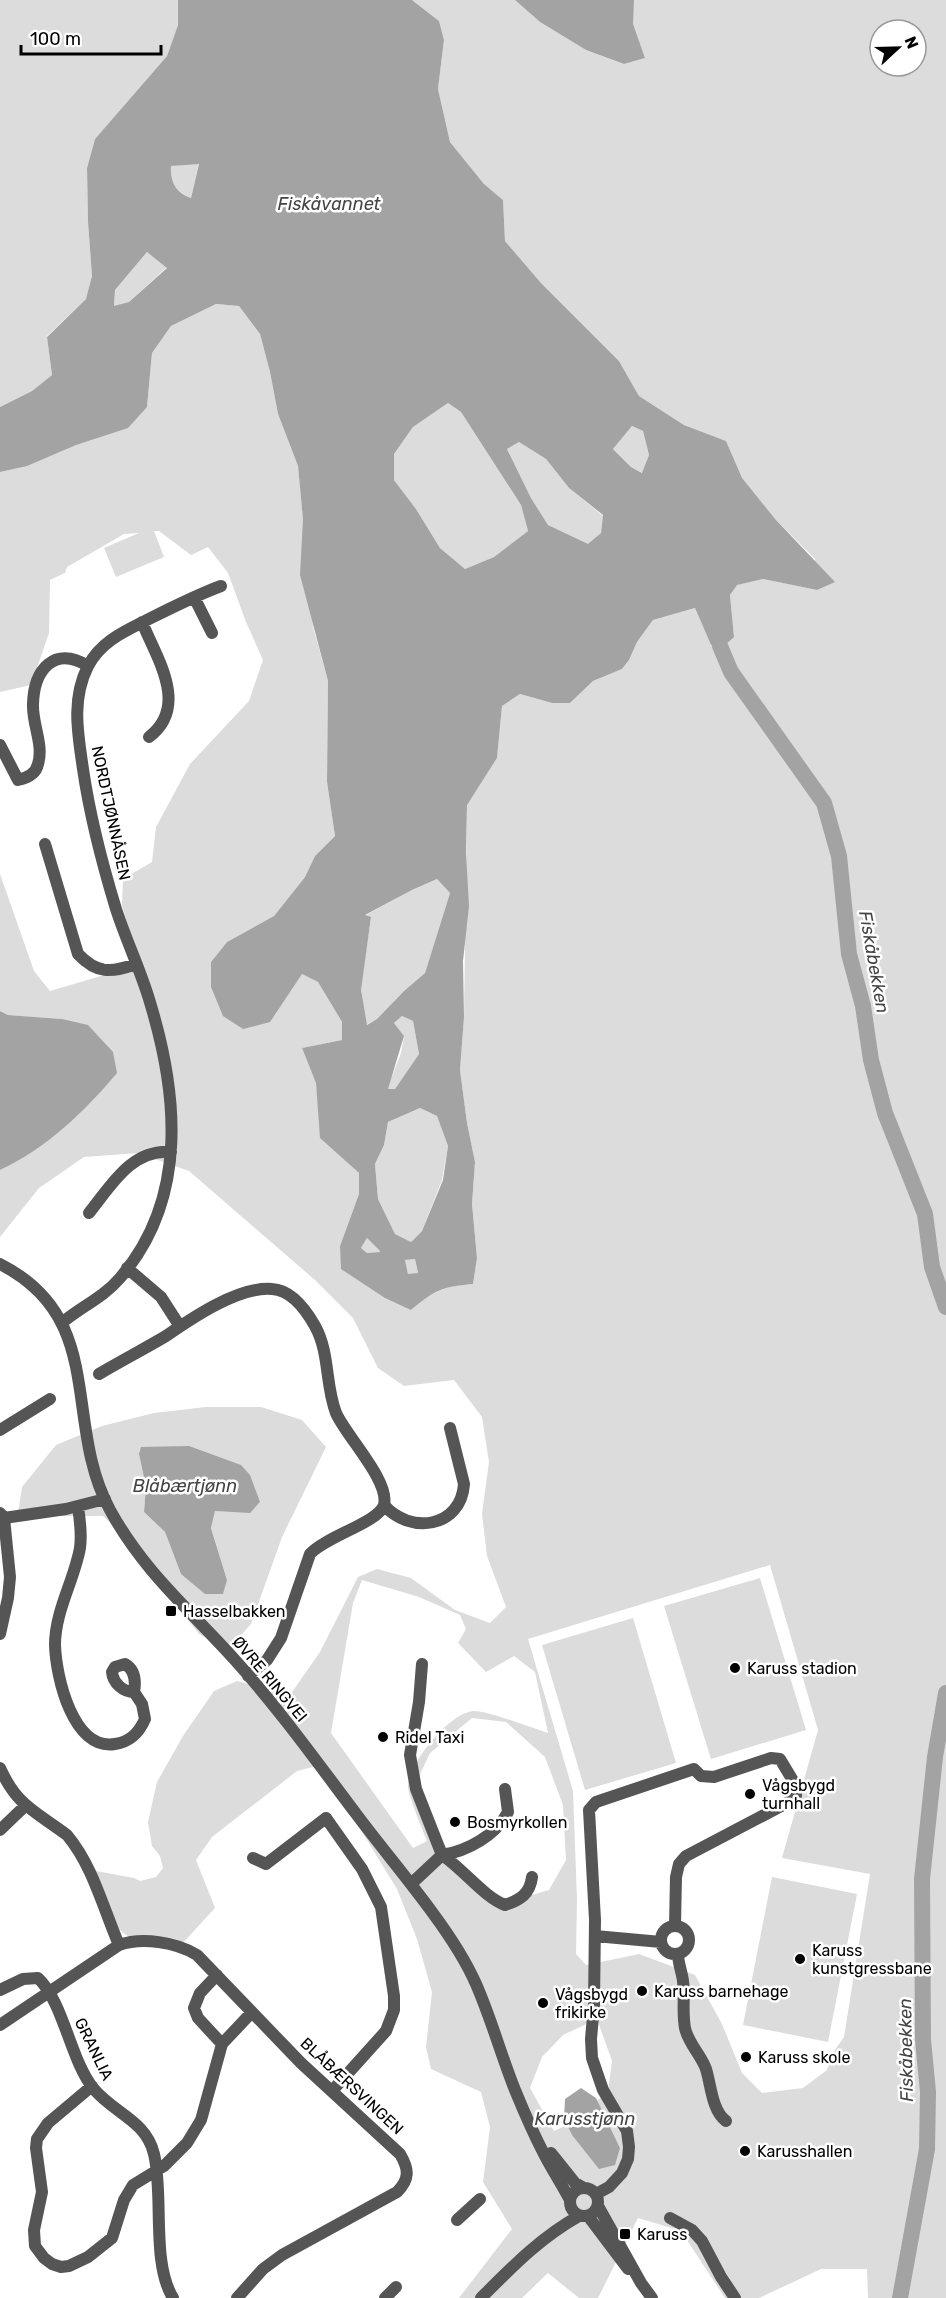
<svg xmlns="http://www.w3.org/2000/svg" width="946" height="2298" viewBox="0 0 946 2298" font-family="Rubik,sans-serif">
<rect width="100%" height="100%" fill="#fff"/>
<path fill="#dcdcdc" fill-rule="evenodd" d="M0,0h178v25l-11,31 -72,83 -8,29 1,54 4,54 -5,22 -40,38 5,39 -20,16 -32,16z
M412,0h103l25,22 46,28 38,14 21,-6 -13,-34 2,-24h312v2298h-78l-1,-29h-46l-62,29h-34l-44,-67 -43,-13 -40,80h-19l-31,-25 -26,25h-63l53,-69 -29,-47 7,-55 -9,-35 -50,-23 -5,-22 6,-55 -15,-53 -20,-50 -76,-124 -24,6 -85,66 -16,23 19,48 -34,37 -46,-3 -29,-23 -21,-50 49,9 6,3 16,-4 7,-9 -3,-12 -8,-10 -4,-24 9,-40 26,-46 31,-45 23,-10 53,14 30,-43 38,-75 19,-8 34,9 44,32 35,13 16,-16 -19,-51 -5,-42 7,-52 -7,-45 -28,-37 -50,6 -26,-18 -25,-50 -38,-38 -126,-109 -51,-18 -54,4 -45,31 -39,49v-67l6,-3 56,-148 -54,-4 -8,-4v-137l34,97 16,20 51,-15 35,-18 -14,-53 1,-26 29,-17 4,-35 34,-63 59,-63 14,-41 -17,-38 -18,-49 -20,-26 -17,8 -32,-24h-5l10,26 -48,20 -12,-29 35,-15 -15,1 -57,33 -2,6 -15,7 -1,53 -18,52 -31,7v-220c53,-12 100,-40 147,-65l5,-54 19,-27 45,-22 23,2 21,28 10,38 8,42 20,52 15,161 15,54 -1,101 8,54 -20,20 -10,21 -31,39 -47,26 -16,20 80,25 11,-13 16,8 24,40v18l-40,8 14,34 5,56 38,35v21l-19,52 71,64c24,-20 30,-23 62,-26l4,-26 -5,-54 3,-42 -8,-39 -7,-53 4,-53 3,-213 30,-46 5,-52 18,-12 32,9h18l23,-22 29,-12 7,-9 8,-18 16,-22 42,-12 16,37 23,-8 -4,-42 6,-10 27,-6 54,11 -2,-31 -39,-39 -35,-42 -15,-37 -42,-16 -45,-29 -20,-35 -78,-78 -36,-42 -2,-41 -19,-16 -34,-42 -12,-53 6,-49 -5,-19zM880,30h36v36h-36zM770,1565l48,165 -36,128 88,16 -26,163 -12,17 -5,16 -24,18 -41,5 -20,-20 -20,-49 -27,-49 -56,-21 -53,11 -10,-11 1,-54 -4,-109 -45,-152zM362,1580l57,17 41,18 6,14 -8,14 28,29 28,-16 21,16 13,61c-16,-5 -62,-23 -75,-22 -25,3 -62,50 -65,74 -1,8 15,46 19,56l-14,7 -82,-115 22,-130zM472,1718l34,4 39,35 18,48 3,55 -17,30 -38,11 -35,-18 -37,-45 -24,-53 15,-32zM597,2019l15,42 -4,30 -11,10 23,47 -48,-13 -5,-10 -13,6 -24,-43 12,-31 21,-22z
M199,163l-8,35c-15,-6 -21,-16 -20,-32z
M147,252l20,15 -38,35 -15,5 1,-17z
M448,403l13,9 60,93 7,26 -34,26 -29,12 -25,-21 -24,-39 -22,-29v-26l19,-27z
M632,426l11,5 6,24 -6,18 -12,-6 -18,-18z
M519,442l27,17 23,29 34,28 -2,17 -13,12 -40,-20 -17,-27 -24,-49z
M437,879l13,14 -25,80 -21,18 -27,28 -11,6 -6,-35 11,-72 -7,-2 48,-26z
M402,1016l11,5 6,33 -24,35h-8l14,-36 3,-17 -10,-13z
M420,1108l17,8 11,30 -6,34 -20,51 -11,11 -16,-8 -17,-35 -3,-35 9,-19 4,-23z
M367,1238l14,14 -14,1 -6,-5z
M415,1259l3,15h-10l-3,-14z
M206,1407h55l41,13 24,27 -44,90 -31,87 -23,26 -29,-16 -32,-41 -30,-45 -34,-32h-48l-37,-3 4,-26 34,-42 46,-19 52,-13zM139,1454l121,48 -10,10 -35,-1 -4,16 16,53 -46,-6 -16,-42 -21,-20 2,-25z
M760,1578l46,152 -95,29 -47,-153z
M633,1618l43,145 -91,27 -43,-145z
M772,1877l85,17 -29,148 -85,-17z"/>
<path fill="#a3a3a3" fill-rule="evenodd" d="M178,0h234l27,21 5,19 -6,49 12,53 34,42 19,16 2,41 36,42 78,78 20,35 45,29 42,16 16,37 34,42 59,62 -18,8 -54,-11 -26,6 -7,10 4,42 -10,9 -13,-1 -16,-37 -42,12 -16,22 -8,18 -7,9 -29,12 -23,22h-18l-32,-9 -18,12 -5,52 -30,47 -1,48 3,53 -6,55 1,56 -4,53 7,53 8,39 -3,42 5,54 -4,26c-32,3 -38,6 -62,26l-26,-12 -44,-29 -1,-23 19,-52v-21l-39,-35 -4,-55 -14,-35 40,-8v-18l-24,-40 -16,-8 -32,48 -27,7 -20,-13 -12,-29v-25l16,-20 47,-26 31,-39 10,-21 20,-20 -8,-54 1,-101 -28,-106 3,-55 -5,-54 -20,-52 -8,-42 -10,-38 -21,-28 -23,-2 -45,22 -19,27 -5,54 -19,21 -52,17 -49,21 -27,6v-65l32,-16 20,-16 -5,-38 39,-38 6,-23 -4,-54 -1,-54 8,-29 72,-83 11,-31zM199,164l-8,34c-15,-5 -21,-16 -20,-32zM147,252l20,16 -38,34 -15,4 1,-16zM448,403l13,9 60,93 7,26 -34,26 -29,12 -25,-21 -24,-39 -22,-29v-26l19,-27zM632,426l11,5 6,24 -7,18 -11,-6 -18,-18zM519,442l27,17 23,29 34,27 -2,18 -13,11 -40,-19 -17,-27 -24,-49zM437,879l13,14 -25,80 -21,18 -27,28 -10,6 -6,-35 10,-73 -6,-2 47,-25zM402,1016l11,5 6,33 -24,35h-7l16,-53 -10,-13zM420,1108l17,8 11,30 -5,34 -21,51 -11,11 -16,-8 -17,-35 -3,-35 9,-19 4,-23zM367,1238l13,13v1l-13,1 -6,-5zM415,1259l3,14 -10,1 -3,-14z
M515,0h119l-1,24 12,34 -21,6 -38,-14 -46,-28z
M0,1011l8,4 54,4 26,6 25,27 4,21c-32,38 -70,75 -117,97z
M189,1446l52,19 9,10 10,27 -10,11 -35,-2 -4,17 16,52 -4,14h-18l-24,-20 -16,-42 -21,-20 2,-25 -7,-33 2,-7z
M581,2088l15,10 24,50 -5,17 -16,4 -27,-34 -8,-16 1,-20z"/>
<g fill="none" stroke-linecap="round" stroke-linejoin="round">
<path stroke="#a3a3a3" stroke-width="16" d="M720,646l11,26 93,131 15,53 10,98 14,52 8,54 14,53 40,101 7,53 14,40
M900,2298l27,-149 1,-57 -5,-52 -1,-161 13,-122 11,-64"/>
<path stroke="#555" stroke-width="12" d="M194,597l18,36
M142,622c14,35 48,84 7,115
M0,745l18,35c9,-2 18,-6 20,-16 6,-19 -6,-40 -5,-60 1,-34 21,-59 55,-38
M45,844l33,110c19,20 33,19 58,10
M89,1213c22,-27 42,-64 82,-61
M0,1264c108,55 62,158 110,246 34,62 79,99 125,150 44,49 82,102 122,155 24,32 51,64 75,97 17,23 33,47 44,72 15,34 25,71 39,106 9,22 19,45 30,66 8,15 17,29 25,44
M127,1268l34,29 18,28
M63,1322c18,-15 41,-25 57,-44 69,-80 58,-185 29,-279 -9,-30 -23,-59 -33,-90 -14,-46 -26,-92 -33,-140 -5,-35 -12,-69 5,-103 12,-23 33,-33 55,-44 26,-13 51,-26 78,-36
M99,1374c22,-13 45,-25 67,-38 26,-18 73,-50 106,-47 20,1 34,21 43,37 15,27 10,59 21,87 10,23 54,68 48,92 -5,17 -59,32 -74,49l-29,84 -14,22 -19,16
M0,1430l50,-31
M384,1505c26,30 77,23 80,-21l-14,-56
M78,1507c2,13 4,27 2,41 -6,33 -25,63 -25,97 1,32 18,106 60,99 15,-2 24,-11 30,-25l-3,-15 -8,-12c-11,0 -21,-9 -22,-20l3,-5 10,-3c10,6 11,17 9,28
M0,1513l4,5 6,59 -2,21 -8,36
M4,1518l62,-9 39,-10
M0,1768c17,38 35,43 67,67 26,31 36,73 52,110
M0,1830l25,-24
M442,1855c20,13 43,43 63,50 15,-5 25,-11 27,-28
M442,1855c26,-4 54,-20 66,-43l-3,-23
M253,1858l13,6 60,-46 36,51 19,38 13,89v14l-8,21 -54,60
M411,1884l31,-29 -26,-66 -6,-34 9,-53 3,-38
M661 1940a14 14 0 1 1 28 0a14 14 0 1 1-28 0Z
M595,1936l66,6
M678,1954c0,9 4,18 5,27 2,16 -1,31 2,47 3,15 16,27 21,41 5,16 6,42 20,52
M217,1975l-17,18 -6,15 4,10 24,26
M0,1990l23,-11 15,-1c26,25 32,81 55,110 20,25 53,32 61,66 10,42 -3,108 19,144
M0,2025l119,-80c23,-8 57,-3 78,10l104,108 99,91c9,15 10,25 -3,38l-115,63 -19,14 -26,29
M92,2086l-44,37 -11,16 -1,9 6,44 -8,38 1,16 9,12 8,6 9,3 8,-1 19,-9 24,-19 12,-38 9,-15 31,-19 23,-23 14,-23 21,-76 30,-32
M551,2153l24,30 9,5
M570 2202a14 14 0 1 1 28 0a14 14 0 1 1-28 0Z
M596,2194l13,-7 13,-14 6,-14 1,-12 -2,-16 -24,-41 -11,-32 -1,-19 3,-34 1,-85 -6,-110 7,-8 98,-33 7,7 13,1 57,-19 9,1 15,25 1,12 -9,7 -101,53 -7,8 -3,13 -1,49
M598,2206l43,77 11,15
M588,2216l40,53
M670,2218l22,12 10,11 19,36 14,21
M457,2220l23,-21
M385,2298l11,-11
M481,2298c31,-31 60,-61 98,-82"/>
</g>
<g fill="#000" stroke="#fff" stroke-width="2">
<rect x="165" y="1605" width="12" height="12" rx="3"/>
<circle cx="735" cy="1668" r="6"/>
<circle cx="383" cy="1737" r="6"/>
<circle cx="750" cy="1794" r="6"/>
<circle cx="455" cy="1822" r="6"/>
<circle cx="800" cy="1959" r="6"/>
<circle cx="642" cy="1991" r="6"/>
<circle cx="543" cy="2003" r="6"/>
<circle cx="746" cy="2057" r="6"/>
<circle cx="745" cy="2151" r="6"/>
<rect x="619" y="2228" width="12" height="12" rx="3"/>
</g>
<g text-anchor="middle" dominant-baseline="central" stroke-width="5" stroke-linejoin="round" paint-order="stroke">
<g font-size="16" fill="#000" stroke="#fff">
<text transform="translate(111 813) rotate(78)">NORDTJØNNÅSEN</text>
<text transform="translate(270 1679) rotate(50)">ØVRE RINGVEI</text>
<text transform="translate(94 2049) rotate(64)">GRANLIA</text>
<text transform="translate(352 2086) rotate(43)">BLÅBÆRSVINGEN</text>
</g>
<g font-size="16" fill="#000" stroke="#fff" text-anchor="start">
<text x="183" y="1611">Hasselbakken</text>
<text x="747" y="1668">Karuss stadion</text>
<text x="395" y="1737">Ridel Taxi</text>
<text x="762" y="1785">Vågsbygd<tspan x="762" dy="18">turnhall</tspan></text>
<text x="467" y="1822">Bosmyrkollen</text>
<text x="812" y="1950">Karuss<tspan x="812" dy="18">kunstgressbane</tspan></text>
<text x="654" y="1991">Karuss barnehage</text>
<text x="555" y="1994">Vågsbygd<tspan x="555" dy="18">frikirke</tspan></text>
<text x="758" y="2057">Karuss skole</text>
<text x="757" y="2151">Karusshallen</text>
<text x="637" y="2234">Karuss</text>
</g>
<g font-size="18" font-style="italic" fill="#444" stroke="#fff">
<text x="329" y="204">Fiskåvannet</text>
<text transform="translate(874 962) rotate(80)">Fiskåbekken</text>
<text x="185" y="1486">Blåbærtjønn</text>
<text transform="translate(906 2050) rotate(-91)">Fiskåbekken</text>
<text x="585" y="2119">Karusstjønn</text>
</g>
</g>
<g transform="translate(898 48) rotate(68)"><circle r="28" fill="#ffffff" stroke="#999999" stroke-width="1.5"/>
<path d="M0-4.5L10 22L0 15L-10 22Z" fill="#000000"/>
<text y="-9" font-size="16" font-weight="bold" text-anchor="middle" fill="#000000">N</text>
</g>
<path d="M21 45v9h140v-9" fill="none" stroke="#000000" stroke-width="3"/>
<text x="30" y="45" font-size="18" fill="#000000" stroke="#ffffff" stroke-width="4.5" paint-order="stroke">100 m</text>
</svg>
